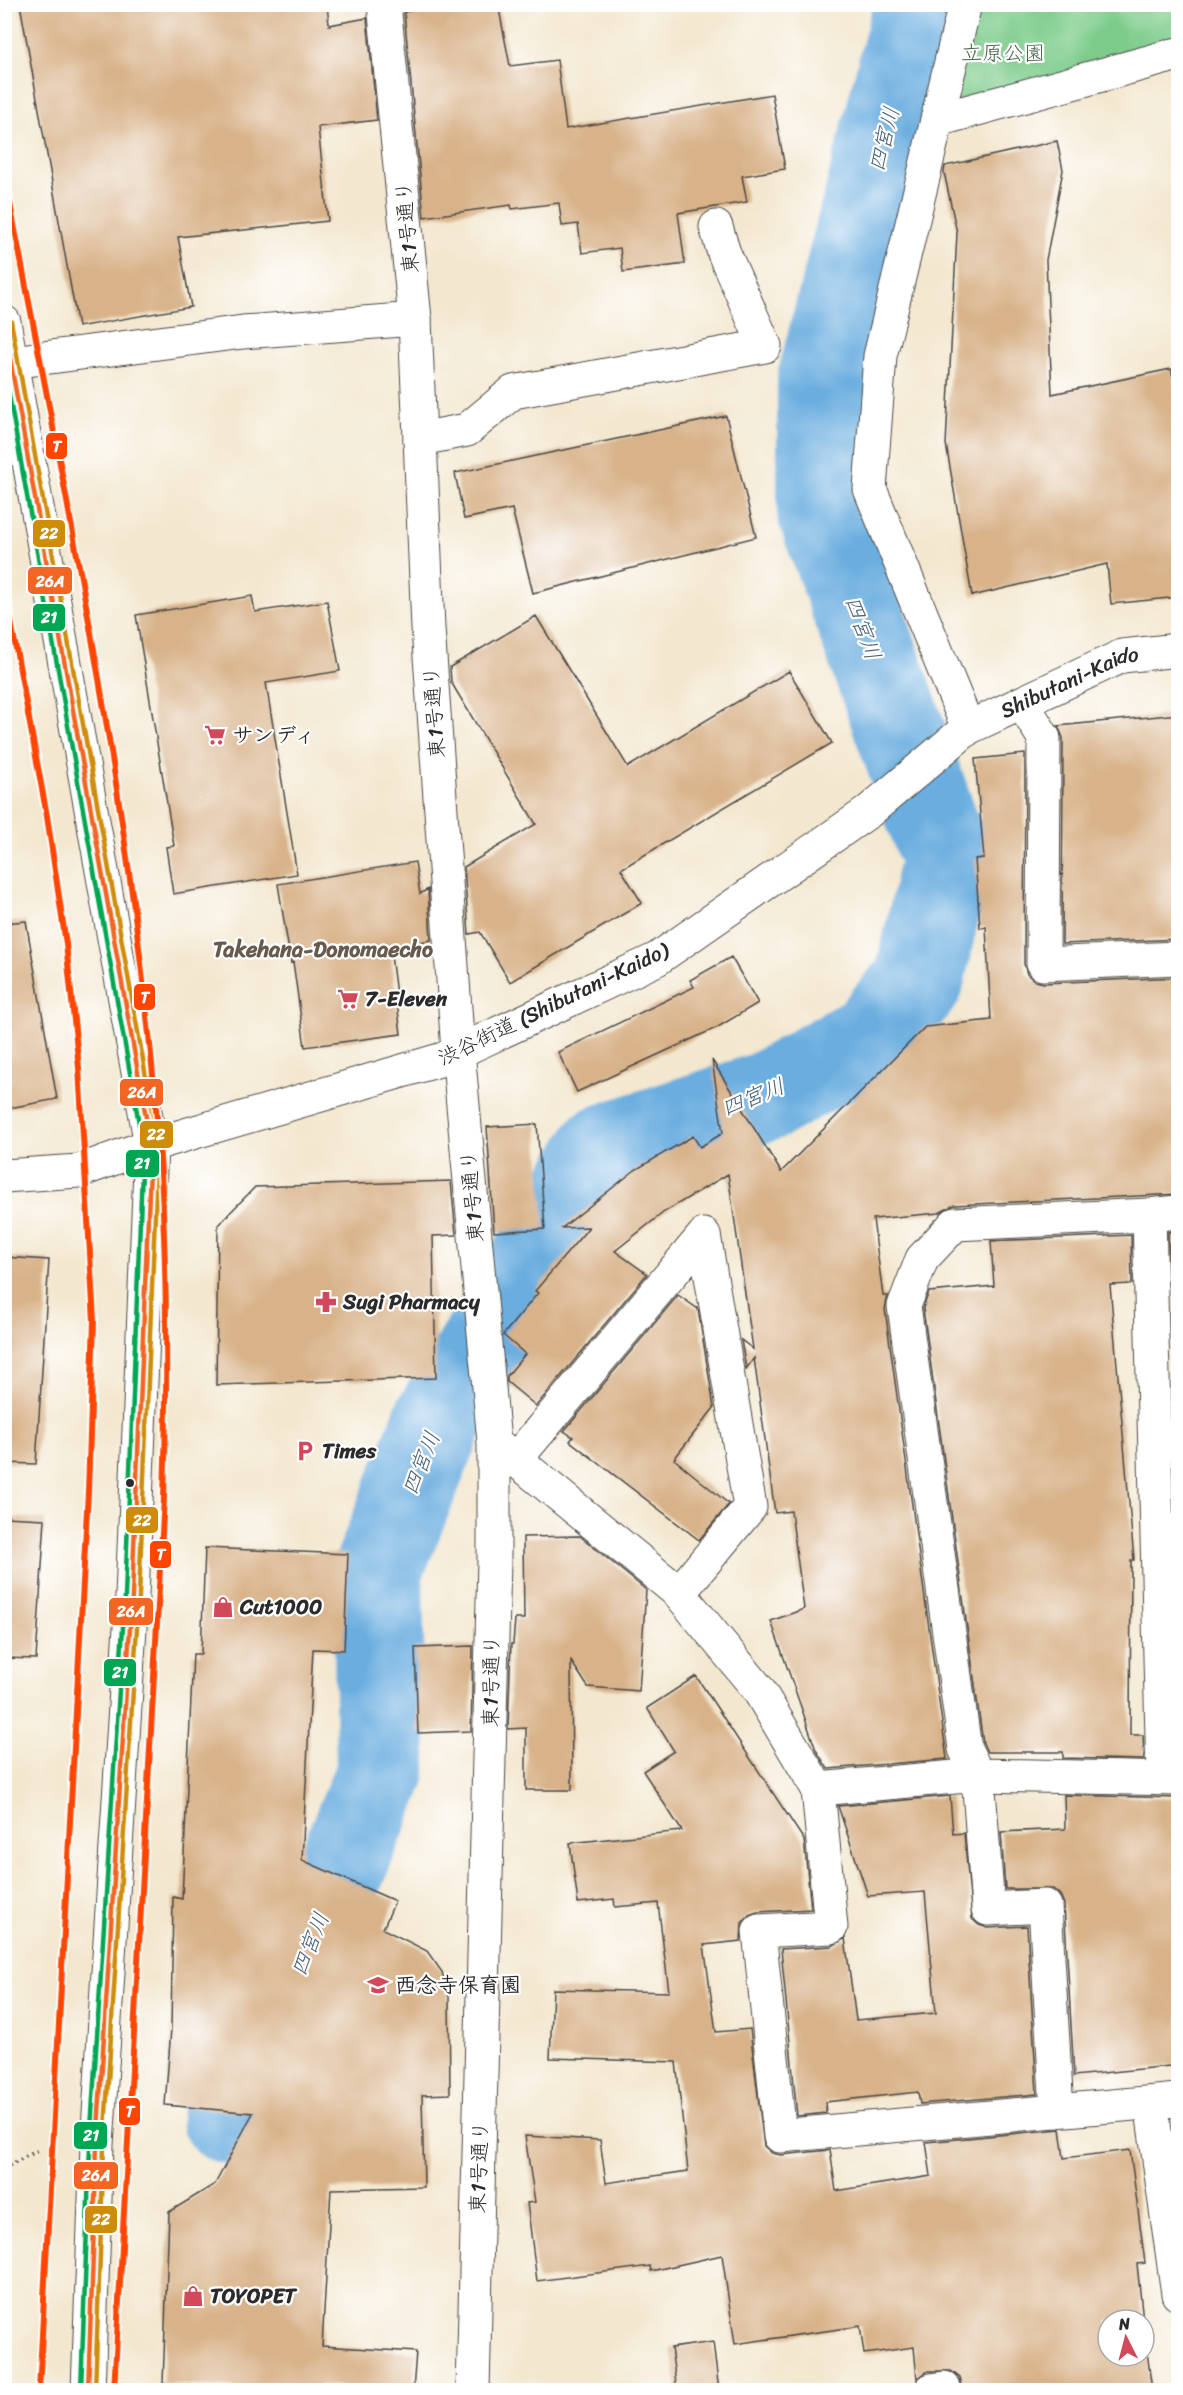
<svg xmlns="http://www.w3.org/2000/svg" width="1183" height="2395" viewBox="0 0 1183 2395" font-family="Sriracha,'Klee One',sans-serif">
<rect width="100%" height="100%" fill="#fff"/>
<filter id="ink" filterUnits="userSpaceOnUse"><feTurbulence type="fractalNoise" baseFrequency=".0167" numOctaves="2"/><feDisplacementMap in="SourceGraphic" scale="12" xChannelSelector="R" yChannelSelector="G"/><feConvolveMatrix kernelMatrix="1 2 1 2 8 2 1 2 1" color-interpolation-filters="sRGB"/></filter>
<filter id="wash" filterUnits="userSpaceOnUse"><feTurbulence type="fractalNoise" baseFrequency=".008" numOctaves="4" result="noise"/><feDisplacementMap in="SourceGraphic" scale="24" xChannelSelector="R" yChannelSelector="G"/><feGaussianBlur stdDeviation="1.35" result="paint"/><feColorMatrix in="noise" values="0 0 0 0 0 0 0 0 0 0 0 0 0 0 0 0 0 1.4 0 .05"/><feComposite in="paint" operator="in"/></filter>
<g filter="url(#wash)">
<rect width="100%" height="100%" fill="#f3e7cf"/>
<path fill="#7ecc8c" stroke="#547c5c" stroke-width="1.5" d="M965,5h213v49l-240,66z"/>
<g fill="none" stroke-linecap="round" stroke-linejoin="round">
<path stroke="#6aaddf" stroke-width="90" d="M226,2118l45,-80 110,-267 -3,-201 61,-151 165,-270 163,-53 104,-59 48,-56 27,-122 -124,-347v-132l97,-376"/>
</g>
<g id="blocks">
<path fill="#d8b289" d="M20,4h307l2,21 38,-7 10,102 -59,7 10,94 -150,16 13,70 -113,20z
M444,4h54l12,62 47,-6 9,69 206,-35 13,75 -43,7 5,26 -69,11 7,51 -62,8 -3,-24 -38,5 -4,-29 -16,2 -3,-23 -47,6 -1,-4 -87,12 -20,-205z
M1057,141l6,29 -17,90 6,134 119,-25 8,33v195l-68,7 -4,-40 -135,32 -26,-152 11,-211 -13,-61 1,-6z
M726,416l30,121 -223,56 -21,-84 -48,10 -9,-46z
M252,596l3,16 72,-11 13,70 -74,12 31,191 -124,20 -7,-47 8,-1 -38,-231z
M536,616l92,151 161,-96 43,72 -211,126 21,34 -132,79 -30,-50 -11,2 -5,-67 72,-43 -85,-142 -1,-15z
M1179,714v225l-117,5 1,-206 -5,-12z
M1025,754l-1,210 3,10 8,7 9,2 135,-6v217l-225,11 -15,8 -66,6 10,77h5l-3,13 62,450 -119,10 -12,-19 -45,-129 33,-12 -13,-98 -16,2 -21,-155 -8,11 -5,-29 12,9 -25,-175 -64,38 -49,39 32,23 -111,132 -29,-24v-6l18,-22 -22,-19 35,-42 -3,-2 54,-64 -27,1 73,-58 58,-34 7,11 23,-14 -11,-73 69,112 144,-145 66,-7 -5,-93 -6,1 -5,-69 9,-1 -9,-99z
M415,862l5,32 8,-5 3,51 -41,7 11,87 -96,13 -12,-85 -2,1 -13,-79z
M26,921l31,178 -53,10v-186z
M731,957l27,46 -40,24 -141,65 -19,-40 136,-65 -4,-7z
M537,1124l8,105 -51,3 -7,-105z
M451,1181l5,54 -23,1 3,142 -220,7 2,-160 37,-38z
M1179,1231v50l-10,1 -1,-50z
M1131,1235l1,49 -22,1 24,275h-3l-1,175h13l1,25 -81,-2v-6h-76l-4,-9 -60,-435 6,-16 65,-6 -3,-45z
M4,1257l45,3 -13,204 -32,-1z
M678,1295l20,14 16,99 -40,51 55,45 -30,36 -129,-99 3,-4 -9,-6z
M4,1517l41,2 -9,140 -32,-1z
M580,1536l66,54 -7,101 -51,-4 -17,-26 1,129h-46v-62l-18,1 3,-85h2l2,-25h9l-1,-82z
M205,1548l143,6 -4,96 -31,-1 -11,211 93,41 -12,28 44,22 15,21 7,25 1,97 -28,1 2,92 -93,2 -9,157 94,6 -3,39 -93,-6v6h-30l-127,-7 6,-172 46,-28 38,-71 -88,-8 6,-76 2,-132 9,2 11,-245h8z
M473,1646l-2,85 -53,2 -3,-85z
M696,1676l108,164 7,69 -54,3 -8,3 -7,8 -1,18 -37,4 12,87 34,-3 14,117 8,7 9,2 49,-5 6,41 95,-15 -5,-34 134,-13 4,29 66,-8 15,113 -8,1 6,56h-35v36h36v-29l8,64h-189l-3,-13 -9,-7h-23l-11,8 -3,-32 -50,7 -4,-28 -125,18 -13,-89 -71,16 -1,-5 -113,15 -10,-78 8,-1 -10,-66 75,4 6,43 82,-12 -12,-109 -126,-4 3,-69 116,3 -11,-89 -43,4 -1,-8 -36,4 -8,-60 112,-12 -39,-60 31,-20 -27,-43z
M1064,1795l115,3v267l-105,11 -10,-172 -4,-9 -7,-6h-48l-4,-57 64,-3z
M950,1796l3,38 11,-1 8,86 7,6 9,3 39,-2 10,168 -117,10 -2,-12 -93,10 1,11 -29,3 -16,-167 51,-3 13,-8 11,82 80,-7 -11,-121 -57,4 -30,-90z
M713,2342l6,49h-42l-6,-43z"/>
</g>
</g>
<g filter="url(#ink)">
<use href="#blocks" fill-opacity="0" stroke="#494744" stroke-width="1.5"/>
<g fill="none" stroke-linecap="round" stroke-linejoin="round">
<defs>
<g id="minor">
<path d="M384,4l31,315 13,309 30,423 36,391v118l-21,830"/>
<path d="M965,4l-85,352 -10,133 98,239"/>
<path d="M937,120l241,-66"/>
<path d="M4,322l147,823 -19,451 -35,549 -9,245"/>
<path d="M12,362l231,-30 172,-13"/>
<path d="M420,439l47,-9 46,-38 252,-46 -41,-93 -8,-26"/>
<path d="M1022,703l22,35 -1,226 135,-6"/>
<path id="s1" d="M4,1176l75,-5 72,-26 292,-86 214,-100 211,-147 100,-84 154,-72 56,-6"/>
<path d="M494,1442l185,151 79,96 60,100 13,138 -72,4 21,205 398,-36"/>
<path d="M516,1459l188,-224 46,272 -71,86"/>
<path d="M1163,1778l-14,-563 29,-3"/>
<path d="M818,1789l160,-14 200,4"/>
<path d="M1151,2103l27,191"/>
<path d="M1057,2111l-12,-205 -57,3 -10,-134 -13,-26 -61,-443 18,-47 33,-35 194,-9"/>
<path d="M931,2390l13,-2v2"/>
</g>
</defs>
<use href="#minor" stroke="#494744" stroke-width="35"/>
<path stroke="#494744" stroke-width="4" stroke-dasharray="1.5 4.5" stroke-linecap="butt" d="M4,2168l33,-17"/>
<use href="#minor" stroke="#fff" stroke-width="33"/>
<defs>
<path id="bus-1" d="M4,325l147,820 -19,451 -35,549 -9,245"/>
<path id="bus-2" d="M4,367l139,779 -18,450 -35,549 -9,245"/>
<path id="bus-3" d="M11,321l147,823 -19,452 -35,549 -9,245"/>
</defs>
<use href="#bus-1" stroke="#fff" stroke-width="9"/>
<use href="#bus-2" stroke="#fff" stroke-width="9"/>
<use href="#bus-3" stroke="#fff" stroke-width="9"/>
<use href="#bus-1" stroke="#f26522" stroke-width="4.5"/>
<use href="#bus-2" stroke="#00a651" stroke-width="4.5"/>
<use href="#bus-3" stroke="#ce8d09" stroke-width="4.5"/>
<defs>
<path id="metro-1" d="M4,172c59,310 125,621 152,936 12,130 12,260 8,390l-50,892
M4,584l43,232 19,128 13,124 15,253 -6,170 -49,899"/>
</defs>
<use href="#metro-1" stroke="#fff" stroke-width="10"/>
<use href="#metro-1" stroke="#ff4500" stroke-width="6"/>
</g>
</g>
<defs>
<symbol id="supermarket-bare" viewBox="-9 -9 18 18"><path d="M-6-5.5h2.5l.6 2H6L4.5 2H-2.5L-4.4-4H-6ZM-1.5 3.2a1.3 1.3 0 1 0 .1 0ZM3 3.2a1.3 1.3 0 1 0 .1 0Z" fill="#d1495b" stroke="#fff" stroke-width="2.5" paint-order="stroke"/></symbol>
<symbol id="pharmacy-bare" viewBox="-9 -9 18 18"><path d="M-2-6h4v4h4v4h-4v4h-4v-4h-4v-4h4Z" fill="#d1495b" stroke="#fff" stroke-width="2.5" paint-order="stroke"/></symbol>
<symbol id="parking-bare" viewBox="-9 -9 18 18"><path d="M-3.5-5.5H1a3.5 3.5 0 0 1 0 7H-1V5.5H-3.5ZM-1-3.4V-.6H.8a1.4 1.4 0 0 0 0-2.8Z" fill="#d1495b" stroke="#fff" stroke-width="2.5" paint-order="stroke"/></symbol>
<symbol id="shop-bare" viewBox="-9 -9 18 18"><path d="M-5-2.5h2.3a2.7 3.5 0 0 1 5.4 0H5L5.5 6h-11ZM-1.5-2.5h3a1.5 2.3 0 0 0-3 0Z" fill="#d1495b" stroke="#fff" stroke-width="2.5" paint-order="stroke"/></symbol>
<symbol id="school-bare" viewBox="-9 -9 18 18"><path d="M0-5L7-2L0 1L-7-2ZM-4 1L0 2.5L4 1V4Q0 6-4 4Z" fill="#d1495b" stroke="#fff" stroke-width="2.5" paint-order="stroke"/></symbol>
</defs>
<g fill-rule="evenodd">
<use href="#supermarket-bare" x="200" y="720" width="30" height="30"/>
<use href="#supermarket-bare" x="333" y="984" width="30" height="30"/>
<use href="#pharmacy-bare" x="311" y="1287" width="30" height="30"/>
<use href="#parking-bare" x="290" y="1436" width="30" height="30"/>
<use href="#shop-bare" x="208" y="1592" width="30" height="30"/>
<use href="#school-bare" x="363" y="1970" width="30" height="30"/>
<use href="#shop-bare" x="178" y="2281" width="30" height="30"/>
</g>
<circle fill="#2b2b2b" stroke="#fff" stroke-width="2" cx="130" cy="1483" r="5"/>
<g text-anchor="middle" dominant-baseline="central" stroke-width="4.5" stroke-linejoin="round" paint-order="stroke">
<g font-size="21" fill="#48634d" stroke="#fff">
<text x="1003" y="53">立原公園</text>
</g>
<g font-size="21" fill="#2b2b2b" stroke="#fff">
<text transform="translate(407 227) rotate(-95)">東1号通り</text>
<text stroke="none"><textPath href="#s1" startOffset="1192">Shibutani-Kaido</textPath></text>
<text transform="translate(434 712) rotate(-94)">東1号通り</text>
<text transform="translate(553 1004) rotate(-26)">渋谷街道 (Shibutani-Kaido)</text>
<text transform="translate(472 1196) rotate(-95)">東1号通り</text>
<text transform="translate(491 1681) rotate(-89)">東1号通り</text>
<text transform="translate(479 2167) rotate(-88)">東1号通り</text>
</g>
<g font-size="21" font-weight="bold" fill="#2b2b2b" stroke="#fff" text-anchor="start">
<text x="232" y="735">サンディ</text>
<text x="365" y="999">7-Eleven</text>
<text x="343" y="1302">Sugi Pharmacy</text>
<text x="322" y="1451">Times</text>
<text x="240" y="1607">Cut1000</text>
<text x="395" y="1985">西念寺保育園</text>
<text x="210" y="2296">TOYOPET</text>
</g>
<g font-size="22" font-style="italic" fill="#445f73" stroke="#fff">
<text transform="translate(884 139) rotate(-76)">四宮川</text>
<text transform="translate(863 628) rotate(70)">四宮川</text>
<text transform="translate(753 1097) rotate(-22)">四宮川</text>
<text transform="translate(421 1463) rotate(-68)">四宮川</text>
<text transform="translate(310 1944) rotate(-68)">四宮川</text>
</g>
<g font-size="22" font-weight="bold" fill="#685a4c" stroke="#fff">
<text x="323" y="949">Takehana-Donomaecho</text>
</g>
</g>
<g stroke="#fff" stroke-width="2">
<rect x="45" y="432" width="23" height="28" rx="6" fill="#ff4500"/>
<rect x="32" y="519" width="34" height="29" rx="6" fill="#ce8d09"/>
<rect x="27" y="566" width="46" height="29" rx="6" fill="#f26522"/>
<rect x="32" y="603" width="34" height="29" rx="6" fill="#00a651"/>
<rect x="133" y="983" width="23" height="28" rx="6" fill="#ff4500"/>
<rect x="119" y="1078" width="45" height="29" rx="6" fill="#f26522"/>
<rect x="139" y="1120" width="35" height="29" rx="6" fill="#ce8d09"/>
<rect x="125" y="1149" width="35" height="29" rx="6" fill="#00a651"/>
<rect x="125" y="1506" width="34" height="28" rx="6" fill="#ce8d09"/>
<rect x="149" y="1540" width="23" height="29" rx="6" fill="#ff4500"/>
<rect x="108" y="1597" width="46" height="29" rx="6" fill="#f26522"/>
<rect x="103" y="1658" width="34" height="29" rx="6" fill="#00a651"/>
<rect x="118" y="2097" width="23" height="29" rx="6" fill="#ff4500"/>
<rect x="73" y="2121" width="35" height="29" rx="6" fill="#00a651"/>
<rect x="73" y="2161" width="46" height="29" rx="6" fill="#f26522"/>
<rect x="84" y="2205" width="34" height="29" rx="6" fill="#ce8d09"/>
</g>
<g font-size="16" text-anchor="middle" font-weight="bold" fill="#fff">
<text x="57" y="452">T</text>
<text x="49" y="539">22</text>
<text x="50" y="587">26A</text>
<text x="49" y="623">21</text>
<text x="145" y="1003">T</text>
<text x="142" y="1098">26A</text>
<text x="156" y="1140">22</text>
<text x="142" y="1169">21</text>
<text x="142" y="1526">22</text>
<text x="161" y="1560">T</text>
<text x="131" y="1617">26A</text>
<text x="120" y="1678">21</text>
<text x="130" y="2117">T</text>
<text x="91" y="2141">21</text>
<text x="96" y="2181">26A</text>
<text x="101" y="2225">22</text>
</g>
<rect width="1183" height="2395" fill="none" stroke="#fff" stroke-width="24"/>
<g transform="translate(1126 2338) rotate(354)"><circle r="28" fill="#ffffff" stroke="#aaaaaa" stroke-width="1.5"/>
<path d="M0-4.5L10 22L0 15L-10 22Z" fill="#d1495b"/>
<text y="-9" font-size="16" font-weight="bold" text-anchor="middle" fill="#2b2b2b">N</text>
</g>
</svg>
